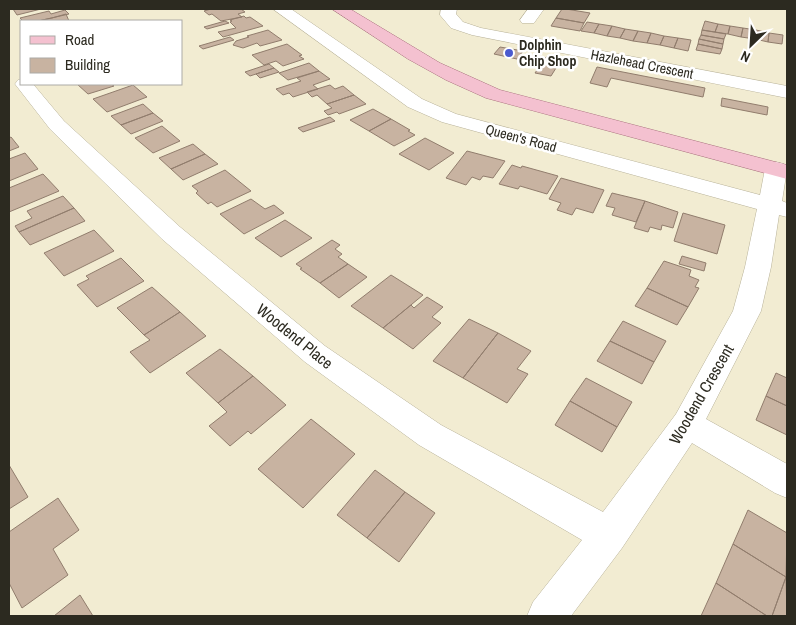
<svg xmlns="http://www.w3.org/2000/svg" width="796" height="625" viewBox="0 0 796 625" font-family="'Archivo Narrow',sans-serif">
<rect width="100%" height="100%" fill="#f2ecd2"/>
<path fill="#c8b3a1" stroke="#917d6d" d="M13,9h28l-24,6z
M211,9h30l4,3 -7,2 4,3 -21,4 -9,-7 -3,1 -5,-4z
M562,9h4l24,4 -6,10 -28,-5z
M65,10l4,4 -31,7h-15l-3,-3 29,-7 2,3z
M66,14l3,7h-31l14,-3z
M244,16l2,2 4,-1 13,9 -40,11 -5,-5 18,-4 -6,-6 2,-1 -2,-1z
M556,18l28,5 -4,8 -29,-5z
M225,21l4,2 -22,6 -3,-2z
M705,21l13,3 -3,8 -13,-2z
M587,22l12,2 -5,9 -13,-2z
M599,24l13,2 -5,10 -13,-3z
M718,24l12,2 -2,8 -13,-2z
M612,26l13,3 -5,9 -13,-2z
M730,26l13,2 -2,9 -13,-3z
M743,28l13,2 -1,9 -14,-2z
M625,29l13,2 -5,10 -13,-3z
M268,30l14,10 -22,6 -3,-3 -14,5 -10,-3 3,-4 13,-4 -2,-1z
M702,30l24,4 -2,5 -23,-4z
M756,30l13,3 -1,9 -13,-3z
M638,31l13,2 -4,10 -14,-2z
M651,33l13,3 -4,9 -13,-2z
M769,33l14,2 -1,9 -14,-2z
M701,35l23,4 -1,5 -24,-5z
M664,36l14,2 -4,10 -14,-3z
M230,37l4,3 -31,9 -4,-3z
M678,38l13,2 -3,11 -14,-3z
M699,39l24,5 -1,5 -24,-5z
M287,44l15,11 -3,1 5,3 -21,7 -7,-5 -12,4 -12,-10z
M698,44l24,5 -2,5 -24,-4z
M500,47l23,4 -6,8 -23,-5z
M546,57l15,3 -10,16 -16,-3z
M309,63l10,8 -31,9 -9,-7z
M269,64l5,4 -24,8 -5,-4z
M597,67l108,21 -2,9 -92,-19 -4,9 -17,-4z
M274,68l5,4 -19,6 -4,-4z
M319,71l11,8 -17,6 5,4 -25,8 -4,-4 -6,2 -7,-6 25,-8 -4,-3z
M77,84h34l3,2 -26,8z
M133,85l14,12 -40,15 -14,-13z
M330,85l5,4 8,-3 11,9 -27,9 -10,-9 -5,2 -5,-5z
M354,95l12,9 -27,10 -2,-2 -9,3 -4,-4 8,-3 -5,-4z
M722,98l46,9 -1,8 -46,-9z
M143,104l10,9 -32,12 -10,-9z
M373,109l18,10 -22,12 -19,-11z
M153,113l10,8 -32,13 -10,-9z
M330,117l5,4 -32,11 -5,-4z
M391,119l19,11 -2,1 7,4 -21,11 -25,-15z
M162,126l18,15 -27,12 -18,-15z
M11,137l8,10 -10,4v-13z
M425,138l29,15 -25,17 -30,-16z
M193,144l12,10 -34,15 -12,-11z
M467,151l38,10 -12,17 -10,-2 -3,4 -8,-3 -6,8 -20,-7z
M25,153l13,16 -29,12v-22z
M205,154l13,10 -35,16 -12,-11z
M512,165l9,3 1,-2 36,10 -11,18 -27,-8 -2,3 -19,-5z
M225,170l26,21 -34,16 -6,-5 -3,2 -12,-11 2,-2 -6,-5z
M43,174l16,17 -50,21v-24z
M561,178l43,12 -11,23 -17,-5 -4,7 -15,-5 4,-7 -12,-4z
M612,193l33,8 -9,21 -24,-7 3,-7 -9,-2z
M63,196l11,12 -55,24 -4,-6 17,-8 -5,-7z
M251,199l14,10 9,-4 10,8 -40,21 -24,-20z
M645,201l33,11 -5,16 -11,-3 -1,5 -11,-3 -2,5 -14,-4z
M74,208l11,13 -55,24 -11,-13z
M683,213l42,12 -8,29 -43,-13z
M285,220l27,18 -31,19 -26,-19z
M94,230l20,21 -50,25 -20,-23z
M332,240l8,5 -5,4 7,5 -4,3 10,7 -28,19 -20,-14 2,-1 -6,-4z
M682,256l24,7 -2,8 -25,-7z
M121,258l23,23 -47,26 -20,-22 12,-6 -3,-3z
M664,261l27,9 -2,6 10,4 -4,7 4,1 -11,19 -41,-19z
M348,264l19,13 -28,21 -19,-15z
M391,275l32,20 -40,33 -32,-22z
M152,287l28,25 -36,23 -27,-27z
M647,288l41,19 -11,18 -42,-19z
M427,297l16,10 -11,10 9,6 -28,26 -30,-21 28,-23 3,3z
M180,312l26,24 -56,37 -20,-21 20,-12 -6,-5z
M469,319l29,14 -35,45 -30,-17z
M623,321l43,20 -12,21 -44,-21z
M498,333l33,18 -14,18 11,5 -21,29 -44,-25z
M610,341l44,21 -12,22 -45,-23z
M220,349l33,27 -35,27 -32,-30z
M776,373l11,5v28l-21,-10z
M253,376l33,29 -35,29 -3,-3 -18,15 -21,-20 18,-14 -9,-9z
M586,378l46,24 -15,25 -47,-26z
M766,396l21,10v29l-31,-15z
M570,401l47,26 -15,25 -47,-27z
M311,419l44,35 -52,54 -45,-39z
M9,465l19,32 -19,12z
M375,470l30,22 -38,46 -30,-23z
M405,492l30,21 -36,49 -32,-24z
M58,498l21,32 -26,19 15,26 -46,33 -13,-25v-51z
M748,510l39,23 -1,44 -53,-33z
M733,544l53,33 -14,39h-5l-51,-33z
M786,577l1,39h-15z
M716,583l51,33h-66z
M80,595l13,21h-39z"/>
<g fill="none" stroke-linecap="round" stroke-linejoin="round">
<defs>
<path id="minor" d="M273,9h18l131,90 34,15 304,81 5,-26 3,-5 8,-2 8,2 3,5 -5,32 5,2v14l-8,-2 -8,52 -10,44 -55,108 81,45v34l-12,-5 -83,-50 -70,105 -51,68h-44l6,-14 49,-62 -163,-95 -114,-83 -143,-123 -112,-110 -35,-45 3,-4 3,-1v5h12l31,37 116,106 145,119 116,79 162,87 73,-98 57,-103 12,-44 12,-58 -315,-87 -34,-15z
M441,9h16l-1,5 7,8 18,6 306,58v12l-315,-63 -21,-7 -11,-13z
M528,9h16l-10,14h-12l-2,-3z"/>
<path id="primary" d="M332,9h18l90,54 60,27 287,75v14l-301,-81 -40,-18 -38,-21z"/>
</defs>
<use href="#minor" stroke="#b8b299" stroke-width="1"/>
<use href="#primary" stroke="#a9717e" stroke-width="1"/>
<use href="#minor" fill="#fff" fill-rule="evenodd"/>
<use href="#primary" fill="#f4c1d0" fill-rule="evenodd"/>
</g>
<circle fill="#4b5acf" stroke="#fff" stroke-width="2" cx="509" cy="53" r="5"/>
<g text-anchor="middle" dominant-baseline="central" stroke-width="5" stroke-linejoin="round" paint-order="stroke">
<g font-size="14" font-weight="bold" fill="#2c2a20" stroke="#fff" text-anchor="start">
<text x="519" y="45">Dolphin<tspan x="519" dy="16">Chip Shop</tspan></text>
</g>
<g font-size="14" fill="#2c2a20" stroke="#fff">
<text transform="translate(642 64) rotate(11)">Hazlehead Crescent</text>
<text transform="translate(521 138) rotate(15)">Queen's Road</text>
</g>
<g font-size="16" fill="#2c2a20" stroke="#fff">
<text transform="translate(295 336) rotate(39)">Woodend Place</text>
<text transform="translate(701 394) rotate(-60)">Woodend Crescent</text>
</g>
</g>
<rect width="796" height="625" fill="none" stroke="#2c2a20" stroke-width="20"/>
<rect x="20" y="20" width="162" height="65" fill="#ffffff" stroke="#abaaa6"/>
<rect x="30" y="36" width="25" height="8" fill="#f4c1d0" stroke="#abaaa6"/>
<text x="65" y="45" font-size="15" fill="#2c2a20">Road</text>
<rect x="30" y="58" width="25" height="15" fill="#c8b3a1" stroke="#abaaa6"/>
<text x="65" y="70" font-size="15" fill="#2c2a20">Building</text>
<g transform="translate(751 45) rotate(205)" stroke="#ffffff" stroke-width="4" paint-order="stroke">
<path d="M0-4L9 19L0 12L-9 19Z" fill="#2c2a20"/>
<text y="-8" font-size="14" font-weight="bold" text-anchor="middle" fill="#2c2a20">N</text>
</g>
</svg>
